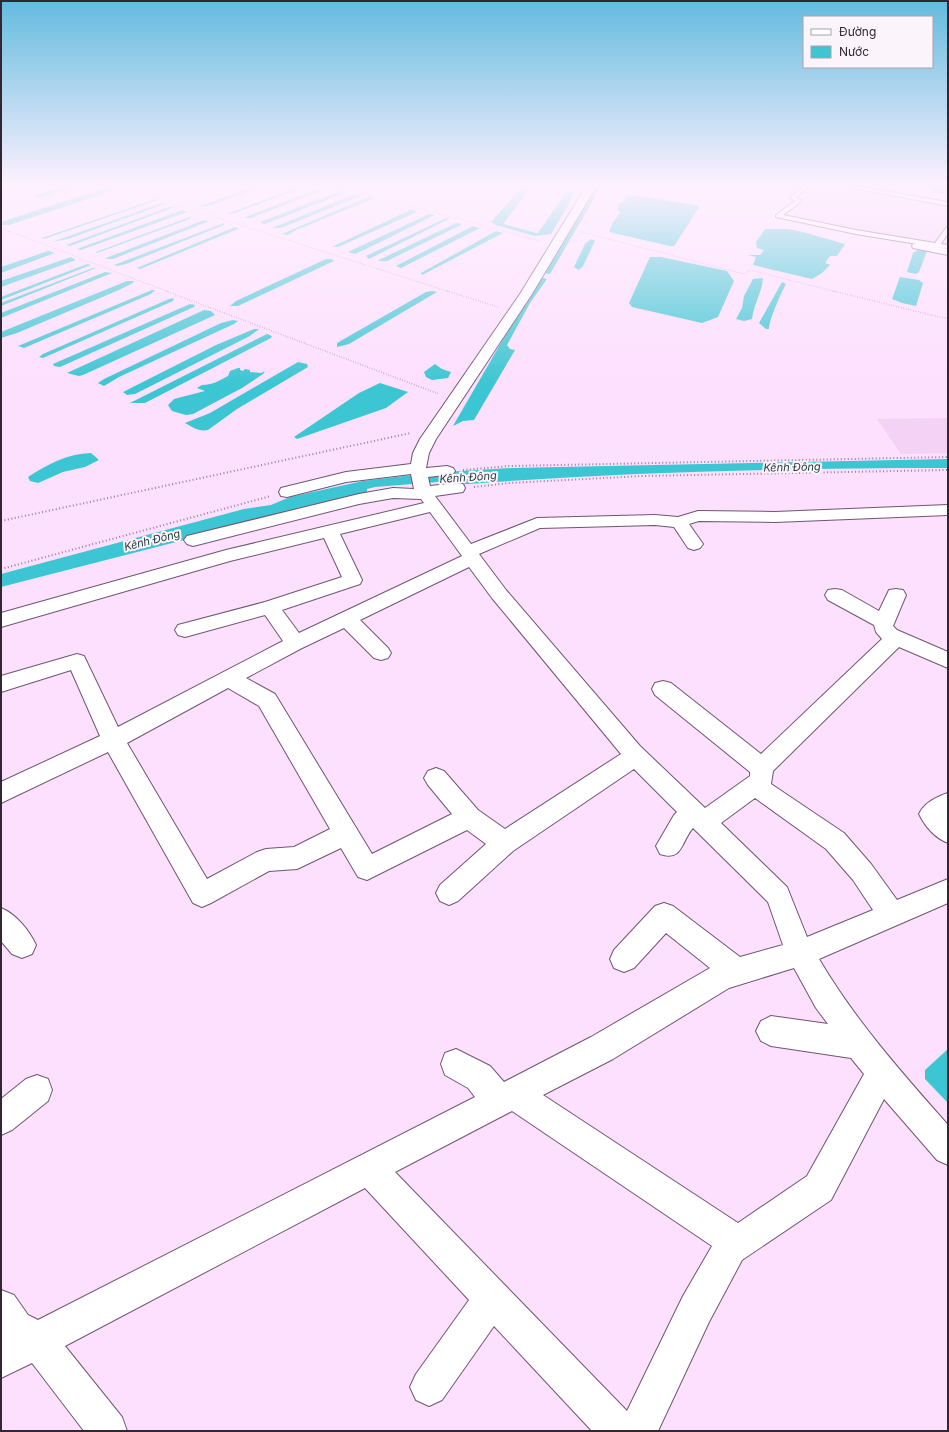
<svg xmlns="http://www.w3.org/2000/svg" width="949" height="1432" viewBox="0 0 949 1432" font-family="Inter,sans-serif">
<rect width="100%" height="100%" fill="#fddffe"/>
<path fill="#f4d2f6" d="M807,185h34l107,19v47l-170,-35 20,-15 -5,-3z
M948,418v35l-47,1 -24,-35z"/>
<path fill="#3cc5d2" d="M68,185h19l-47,13 -7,-2z
M256,185h9l-56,21 -10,1z
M303,185h7l-78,29h-5z
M328,185l2,2 -79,31h-8z
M524,185h9l-30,39 33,9h2l29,-42 7,1 -4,10 -19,32 -16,2 -39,-11 -5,-3z
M595,185h7l-52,89 -7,-1z
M929,185h19v9c-9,0 -16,-2 -22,-8z
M111,186l7,3 -109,36h-8v-3z
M343,190l5,2 -78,30 -6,2 -4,-2z
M355,194l6,2 -80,32h-9z
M627,194l73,12 -26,40h-4l-61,-14 4,-10 8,-10 -3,-2v-6l6,-2z
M368,197h3l2,2 -77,31 -8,5 -6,-1z
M156,199l2,1 -114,39 -2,-1z
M162,203l3,1 -97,35 -16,3z
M169,207h6l-105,39 -4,-1z
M412,209l5,3 -79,35h-6z
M182,210l5,2 -106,38 -4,-1z
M429,214l6,1 -69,34 -11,5 -7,-2z
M192,216l-2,3 -93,34 -1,-1z
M446,218l3,1 -80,40 -3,-3z
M204,220l4,1 -1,1 -94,37h-6l-1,-1z
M224,223v2l-98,39 -9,2 -3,-1z
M456,223h3l2,2 -74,36h-9l1,-1z
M473,226l7,2 -79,40 -5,-2z
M235,227l3,1v1l-98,40 -3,-1z
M765,229h23l15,3 42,12 -8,12h-7l-5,7 5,2 -8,8 -10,6 -59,-14 3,-8 -8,-2h12l4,-5 -7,-2 -1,-6z
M496,231l7,2 -81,42 -1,-2z
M591,239l4,2 -12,25 -4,4 -5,-3 11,-23z
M918,250l9,1 -8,21 -3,2 -9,-2 6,-19z
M48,251l7,2 -54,20v-6z
M71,257l5,3 -75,27v-6z
M650,257h11l66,14 7,10 -16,36 -16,6 -70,-16 -3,-4z
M326,259h6l2,2 -96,45h-8l6,-5z
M87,264l4,1 -90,35v-3z
M93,268h3l-95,38v-3z
M105,272l7,1 -111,45v-5z
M539,277l8,2 -17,24 -23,42 3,4 5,1 -41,70 -11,1 -10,5z
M900,277l19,3 4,3 -7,23 -14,-3 -10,-4z
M763,278c-1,15 -9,25 -11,41l-8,2 -8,-2 6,-11 2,-12 9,-17z
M127,281h7l-1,2 -14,7 -102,43 -16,5v-6z
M782,282l4,2c-5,9 -17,36 -17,45h-3l-7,-6z
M152,290h3l-4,4 -127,54 -6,-2z
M432,291l5,1 -88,52 -12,3v-4l89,-51z
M174,298l-1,3 -130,57 -4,-1 4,-3 126,-55z
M190,304l5,1 -1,2 -134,60 -6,-1 -1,-2z
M204,310l7,1 4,4 -132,60 -4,1 -12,-3z
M233,320l5,1 -4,3 -115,53 -15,9 -6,-3 6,-4 117,-56z
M254,329h5l-9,7 -115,58 -8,1 -4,-3 93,-47z
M267,334l5,2 -1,2 -126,65h-15z
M298,362l9,2 1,3 -71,42 -29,21c-9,2 -16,-3 -23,-7l25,-10z
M435,364l7,5 9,3 -3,6 -16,2 -6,-3 -2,-5z
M238,368h2v2l3,1 2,-2 5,1v2l11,1 4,-2 -2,3 -21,14 -49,26 -7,1 -14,-4 -4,-6 6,-6 31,-8 -8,-3 5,-3c10,0 17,-4 26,-9l2,-5z
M380,383l28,9 -22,16 -89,31 -3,-2 65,-44z
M91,453l8,7 -14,7 -22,5 -25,11 -8,-2 -2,-4c20,-13 39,-23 63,-24z
M948,459v9c-164,0 -330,4 -494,17l-4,-4 -75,6 -8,2v4l-366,94v-13l243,-65 27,-4 19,-8 73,-16 66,-8 83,-5z
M948,1049v54l-23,-24v-9z"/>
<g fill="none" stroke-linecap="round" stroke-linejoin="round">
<defs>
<path id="service" d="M804,185h6l-14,13 5,2v2l-18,13 73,15 79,13 11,-15 2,-1v6l-7,11 7,1v4l-92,-15 -80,-17v-2l19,-14 -5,-3z
M838,185h10l100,17v4z"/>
<path id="minor" d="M587,185h10l-65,109 -96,145 -7,14 -3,15 21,-2 6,2 2,3 -2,3 -25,3 2,9 27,-3 6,1 2,4 -2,4 -28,4 36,48 66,-26 118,-3 23,2 20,-6 77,1 173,-7v10l-173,7 -76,-1 -10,3 14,20 -3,4 -6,2 -6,-2 -14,-21 -19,-2 -115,3 -61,26 27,36 134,156 65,62 45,-32v-4l-95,-77 -3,-6 3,-6 8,-2 8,2 90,71 121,-115 -6,-7 -2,-7 -46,-25 -3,-5 3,-5 7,-1 7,1 37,21 10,-21 7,-1 7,1 3,5 -13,31 4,4 51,22v16l-49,-21 -126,124 -2,13 73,49 27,31 26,36 51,-21v24l-129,56c36,61 82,113 129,166v40l-11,-5 -53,-61 -53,101 -89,60 -33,62 -51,109h-66l-98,-105 -52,74 -13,6 -13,-6 -6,-13 6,-13 53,-74 -104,-112 -300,158 57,71 5,14h-43l-52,-68 -31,15v-88l13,5 14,20 10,5 437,-223 -7,-9 -23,-13 -4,-11 4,-11 11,-4 34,17 14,16 87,-45 119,-69 -44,-35 -32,35 -10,4 -10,-4 -4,-9 4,-9 41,-44 9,-3 9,3 67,51 43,-12 -15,-43 -75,-74c-12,13 -10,34 -33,26l-4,-8 18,-31 3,-3 -43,-43 -121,82 -55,50 -9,4 -9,-4 -4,-8 4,-8 46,-41 -19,-14 -100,50 -9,-3 -17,-29 -44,21 -28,2 -58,32 -9,4 -9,-4 -85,-151 -107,51v-21l99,-46 -29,-66 -70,22v-16l76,-22 7,2 34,71 165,-86 -18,-26 -80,22 -7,-2 -3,-5 3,-5 87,-23 77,-25 -18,-39 -94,23 -229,66v-14l225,-63 198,-47 -3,-4 -28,-1 -34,6 -166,42 -6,-2 -3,-4 3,-4 172,-42 34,-6 21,1 -3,-15 -65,8 -59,15 -6,-1 -2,-4 2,-4 65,-16 65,-8 2,-11 7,-14 100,-145zM430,512l32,44 -163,77 -17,-23 78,-26 2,-4 -22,-46zM469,567l23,31 129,156 -116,75 -27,-19 -34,-39 -8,-3 -8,3 -4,7 4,7 24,29 -80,40 -97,-160 -29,-16 56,-30 42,-20 30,30 7,2 7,-2 3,-5 -3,-5 -28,-28zM228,688l31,18 71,123 -36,18 -28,2 -9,3 -50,27 -80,-136zM755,798l71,51 27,31 20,30 -66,27 -20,-50 -66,-64zM794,968l22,40 12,16 -57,-8 -10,5 -5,10 5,10 10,5 80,12 13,16 -57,102 -69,47 -195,-128 70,-36 116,-71zM512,1111l200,135 -29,50 -56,115 -232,-239z
M917,243l31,6v6l-35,-7 -1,-2 1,-2z
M948,793v50c-13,-5 -23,-17 -29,-29 5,-11 17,-17 29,-21z
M1,908c15,6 28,22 35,37l-4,9 -10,4 -10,-4 -11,-13z
M37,1075l11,4 4,11 -4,11 -36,29 -11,5v-36l25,-20z"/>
</defs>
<use href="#service" stroke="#6f5670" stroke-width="2"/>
<use href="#minor" stroke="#6f5670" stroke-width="2"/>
<path stroke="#958196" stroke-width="1" stroke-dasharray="0.5 1.5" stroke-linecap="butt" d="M115,185l335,107
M332,185l208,56
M1,228l168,64
M581,232l163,42 6,-4 87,22"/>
<path stroke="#958196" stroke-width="1.5" stroke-dasharray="0.5 2" stroke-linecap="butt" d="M166,291l273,103
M447,291l51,16
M833,291l115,28"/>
<path stroke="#958196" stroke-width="2" stroke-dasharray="1 2.5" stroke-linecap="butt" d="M463,470l47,-4 438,-9
M474,487l35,-4 133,-7 306,-6
M1,521l410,-88
M1,569l270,-73"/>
<use href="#service" fill="#fff" fill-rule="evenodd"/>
<use href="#minor" fill="#fff" fill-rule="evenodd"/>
</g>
<linearGradient id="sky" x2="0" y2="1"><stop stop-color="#63bbdf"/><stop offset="0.48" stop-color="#fef1ff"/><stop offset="1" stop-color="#fef1ff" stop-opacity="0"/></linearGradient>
<rect width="949" height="385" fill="url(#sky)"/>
<g text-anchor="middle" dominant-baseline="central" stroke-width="4" stroke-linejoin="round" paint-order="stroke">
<g font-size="11" font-style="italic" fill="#1e3538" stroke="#fbf5fb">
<text transform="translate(792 467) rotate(-1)">Kênh Đông</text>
<text transform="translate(468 477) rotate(-4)">Kênh Đông</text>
<text transform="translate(152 540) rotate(-14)">Kênh Đông</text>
</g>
</g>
<rect width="949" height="1432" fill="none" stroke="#312632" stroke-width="4"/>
<rect x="803" y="16" width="130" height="52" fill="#fbf5fb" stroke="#aaa2ab"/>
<rect x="811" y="29" width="20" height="6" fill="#ffffff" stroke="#aaa2ab"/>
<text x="839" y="36" font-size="12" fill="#312632">Đường</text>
<rect x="811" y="46" width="20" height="12" fill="#3cc5d2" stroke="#aaa2ab"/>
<text x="839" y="56" font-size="12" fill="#312632">Nước</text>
</svg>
